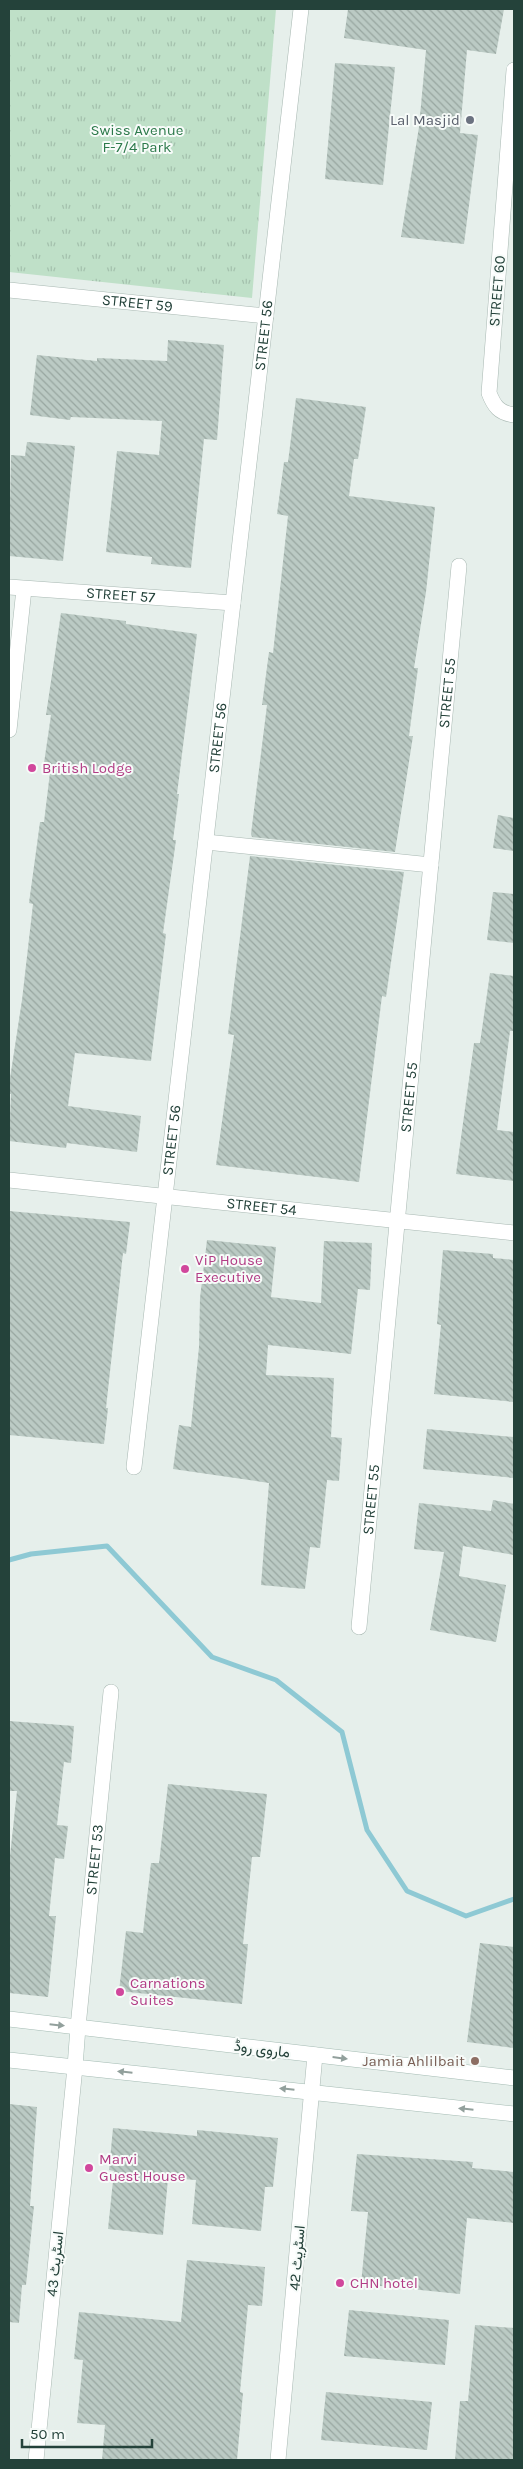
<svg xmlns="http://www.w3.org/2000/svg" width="523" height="2469" viewBox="0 0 523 2469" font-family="Karla,Vazirmatn,sans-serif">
<defs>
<pattern id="park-tufts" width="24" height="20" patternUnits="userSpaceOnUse" patternTransform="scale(1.25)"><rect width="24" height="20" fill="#bfe0c8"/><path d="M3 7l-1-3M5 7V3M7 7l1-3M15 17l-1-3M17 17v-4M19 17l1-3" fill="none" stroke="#a4c1ad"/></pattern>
<pattern id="building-back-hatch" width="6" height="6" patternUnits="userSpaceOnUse" patternTransform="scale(1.25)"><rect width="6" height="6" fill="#bbcac4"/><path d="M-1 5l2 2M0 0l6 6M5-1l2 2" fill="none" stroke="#98a6a0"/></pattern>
</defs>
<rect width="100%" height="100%" fill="#e6efeb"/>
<path fill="url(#park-tufts)" d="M9,9h267l-24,289 -243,-26z"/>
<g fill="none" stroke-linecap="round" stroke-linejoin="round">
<path stroke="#8ec9d4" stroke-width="5" d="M9,1560l22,-6 76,-8 105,111 64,23 66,52 25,98 40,61 59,25 48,-17"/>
</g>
<path fill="url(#building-back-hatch)" d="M348,9h156l-8,45 -29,-4 -7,83 18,2 -14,109 -63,-7 18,-110 7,-77 -82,-12z
M335,63l60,4 -12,118 -58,-6z
M168,340l56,5 -7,95 -13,-1 -13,129 -40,-4 1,-7 -46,-5 11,-101 42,4 3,-34 -91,-4 -1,3 -40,-5 7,-60 60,6v-3l70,3z
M296,398l70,9 -8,52h-4l-5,37 86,11 -9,85 -12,76h4l-9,68h4l-18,116 -143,-15 -1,-3 16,-129h-5l7,-53 4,1 15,-137 -11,-2 7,-52h4z
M27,442l48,4 -12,115 -54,-5 2,-101 14,1z
M61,613l65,8v3l71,10 -20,160h2l-6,46h3l-13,93 3,1 -15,127 -76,-8 -7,53 73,10 -4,36 -70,-9 -1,5 -57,-7 2,-47h-2v-9l13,-85 11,-96 -4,-1 11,-81h4l7,-58 -7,-1 7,-48h-5z
M498,815l16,3v33l-21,-3z
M250,856l154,16 -18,125 -4,-1 -23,186 -143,-17 18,-130 -6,-1z
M493,892l21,2v49l-27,-3z
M490,973l24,3v55h-4l-13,99 17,2v49l-58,-7 18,-131h6z
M9,1211l121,11 -4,32 -3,-1 -17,155h2l-4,36 -95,-9z
M207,1240l69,7 -5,50 50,6 3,-62 48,2 -2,47 -12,-1 -7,65 -83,-9 -2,30 68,3 -3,59 11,1 -3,43 -12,-1 -7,68 -10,-1 -5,42 -44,-4 8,-102 -96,-14 6,-44 12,2 8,-80 1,-49z
M443,1250l50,4v4l21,2v142l-80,-8 7,-69 -4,-1z
M427,1429l87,8v41l-91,-9z
M493,1500l21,4v51l-51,-9 -4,30 47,9 -10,57 -66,-12 14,-78 -30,-3 5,-46 72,8z
M9,1721l65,5 -3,37 -7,-1 -7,63 11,1 -4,33 -9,-1 -6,58h7l-8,81 -39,-4v-128l8,-74h-8z
M168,1784l99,10 -7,63h-8l-9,87h5l-6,60 -123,-13 7,-60 17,2 8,-70h8z
M480,1943l34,4v101l-47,-6z
M9,2104l28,3 -7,99h4l-8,79h-4l-3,38 -10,-1z
M113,2128l84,8v-6l81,8 -5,49h-8l-4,44 -69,-7 4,-44 -28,-2 -5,57 -55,-6 6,-58 -5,-1z
M357,2154l116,8 -1,6 42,4v51l-47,-5 -7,76 -99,-10 7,-72 -17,-1z
M187,2260l78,7 -3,39 -14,-1 -8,87 3,1 -6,67h-135l3,-35 -28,-2 6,-63 -9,-1 5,-47 102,10z
M349,2310l100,10 -4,45 -101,-9z
M475,2325l39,3v132h-59l5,-59h8z
M326,2392l106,10 -5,48 -106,-10z"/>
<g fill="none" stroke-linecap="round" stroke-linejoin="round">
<defs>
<g id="street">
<path d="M514,70l-25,323c5,13 10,20 25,22"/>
<path id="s1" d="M9,290l257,26"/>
<path id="s2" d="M9,587l224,16"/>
<path d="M9,730l15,-141"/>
<path d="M206,842l225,23"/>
<path id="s3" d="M9,1180l505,53"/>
<path id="s4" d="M134,1467l167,-1458"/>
<path id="s5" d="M359,1627l100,-1061"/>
<path id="s6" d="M78,2027l33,-335"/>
<path d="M36,2460l39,-393"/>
<path d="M278,2460l37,-405"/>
</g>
<path id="secondary" d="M9,2019l505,59
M9,2060l505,54
M75,2067l3,-40"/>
</defs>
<use href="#street" stroke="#a8b8b2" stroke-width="16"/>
<use href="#secondary" stroke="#a4bbb3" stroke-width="16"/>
<use href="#street" stroke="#fff" stroke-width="15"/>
<use href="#secondary" stroke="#fff" stroke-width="15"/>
</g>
<defs><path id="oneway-solid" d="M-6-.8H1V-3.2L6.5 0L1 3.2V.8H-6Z" transform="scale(1.25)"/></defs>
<g fill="#92a09c">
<use href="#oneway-solid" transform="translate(57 2025) rotate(6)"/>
<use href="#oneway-solid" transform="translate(340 2058) rotate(7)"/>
<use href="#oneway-solid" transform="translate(125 2072) rotate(-174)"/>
<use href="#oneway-solid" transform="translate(287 2089) rotate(-174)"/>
<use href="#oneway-solid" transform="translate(466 2109) rotate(-174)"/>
</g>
<circle fill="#6b7280" stroke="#f7fbf9" stroke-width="2" cx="470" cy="120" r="5"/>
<g fill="#d1479c" stroke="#f7fbf9" stroke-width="2">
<circle cx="32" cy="768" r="5"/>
<circle cx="185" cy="1269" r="5"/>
<circle cx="120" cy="1992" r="5"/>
<circle cx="89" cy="2168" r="5"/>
<circle cx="340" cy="2283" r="5"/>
</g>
<circle fill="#8d6e63" stroke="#f7fbf9" stroke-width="2" cx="475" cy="2061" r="5"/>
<g text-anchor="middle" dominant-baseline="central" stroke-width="4" stroke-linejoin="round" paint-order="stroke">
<g font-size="15" fill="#5b616d" stroke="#f7fbf9" text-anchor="end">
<text x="460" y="120">Lal Masjid</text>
</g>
<g font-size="15" fill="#2d7a4b" stroke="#f7fbf9">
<text x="137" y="130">Swiss Avenue<tspan x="137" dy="17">F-7/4 Park</tspan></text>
</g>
<g font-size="15" fill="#24423a" stroke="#f7fbf9">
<text transform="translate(497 291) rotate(-85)">STREET 60</text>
<text stroke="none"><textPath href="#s1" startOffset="129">STREET 59</textPath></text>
<text stroke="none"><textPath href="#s4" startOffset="1139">STREET 56</textPath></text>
<text stroke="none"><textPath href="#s2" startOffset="112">STREET 57</textPath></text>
<text stroke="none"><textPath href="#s5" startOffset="938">STREET 55</textPath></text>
<text stroke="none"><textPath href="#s4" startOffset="734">STREET 56</textPath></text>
<text stroke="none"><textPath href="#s5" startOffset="532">STREET 55</textPath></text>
<text stroke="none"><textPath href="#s4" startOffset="329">STREET 56</textPath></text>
<text stroke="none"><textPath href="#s3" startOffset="254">STREET 54</textPath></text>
<text stroke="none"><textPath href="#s5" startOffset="128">STREET 55</textPath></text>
<text stroke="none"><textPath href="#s6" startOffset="168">STREET 53</textPath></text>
<text transform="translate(262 2049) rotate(7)">ماروی روڈ</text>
<text transform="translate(297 2258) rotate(-85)">اسٹریٹ 42</text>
<text transform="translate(55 2264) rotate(-84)">اسٹریٹ 43</text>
</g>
<g font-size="15" fill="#b23c85" stroke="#f7fbf9" text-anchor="start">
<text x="42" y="768">British Lodge</text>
<text x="195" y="1260">ViP House<tspan x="195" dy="17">Executive</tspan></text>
<text x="130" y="1983">Carnations<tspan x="130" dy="17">Suites</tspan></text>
<text x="99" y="2159">Marvi<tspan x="99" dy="17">Guest House</tspan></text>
<text x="350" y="2283">CHN hotel</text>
</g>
<g font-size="15" fill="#785e54" stroke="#f7fbf9" text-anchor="end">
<text x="465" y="2061">Jamia Ahlilbait</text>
</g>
</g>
<rect width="523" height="2469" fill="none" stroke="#24423a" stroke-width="20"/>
<path d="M22 2439v8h130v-8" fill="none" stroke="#24423a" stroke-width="2.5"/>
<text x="30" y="2439" font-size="15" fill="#24423a" stroke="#f7fbf9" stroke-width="4" paint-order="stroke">50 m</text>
</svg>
